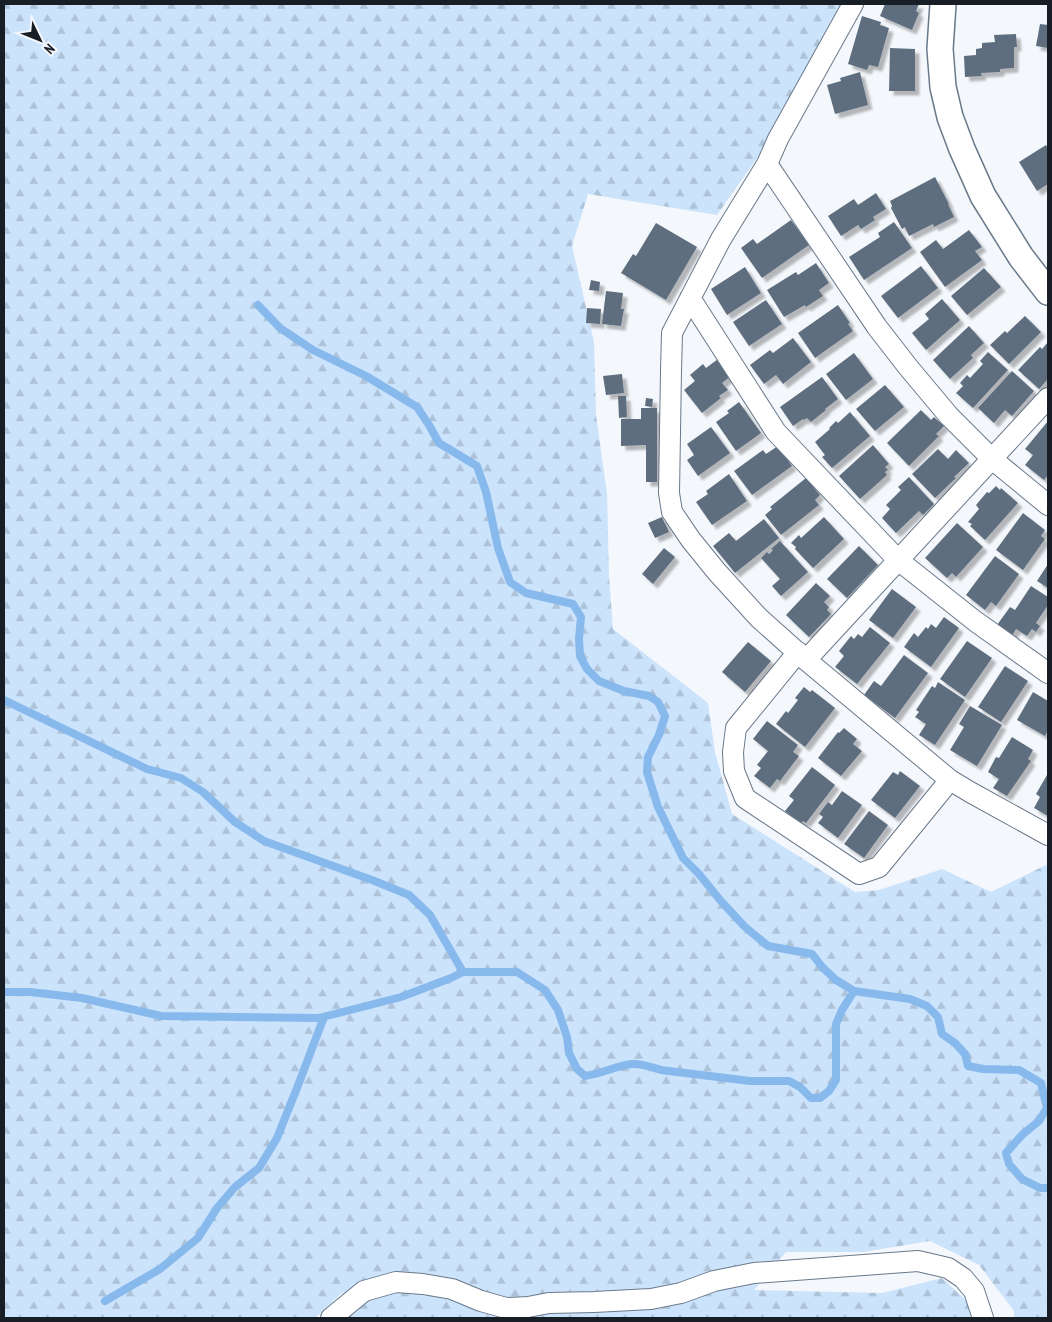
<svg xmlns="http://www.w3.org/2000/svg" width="1052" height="1322" viewBox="0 0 1052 1322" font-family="'PT Sans Narrow',sans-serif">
<defs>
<pattern id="forest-firs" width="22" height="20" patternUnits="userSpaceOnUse" patternTransform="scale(1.25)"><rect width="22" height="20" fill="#cce3fc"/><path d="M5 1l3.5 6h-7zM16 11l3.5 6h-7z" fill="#aec2d8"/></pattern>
<filter id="shadow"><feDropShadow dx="4.5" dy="4.5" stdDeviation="1" flood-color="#0004"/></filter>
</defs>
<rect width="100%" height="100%" fill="#f4f7fb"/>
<path fill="url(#forest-firs)" d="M4,4h838l-11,17 -64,123 -50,71 -129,-21 -16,52 22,96 2,73 11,79 2,82 4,53 95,74 7,49 17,62 123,78 24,-2 63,-21 49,23 57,-28v454h-34v-7l-35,-46 -49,-24 -66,11h-78l-32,38 128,3 60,-15 27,25 2,15h-638l10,-26 -28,26h-311z"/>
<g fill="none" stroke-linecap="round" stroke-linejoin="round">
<path stroke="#87b9ed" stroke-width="8" d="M258,305l22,23 33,22 53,26 51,31 12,18 10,18 38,23 9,26 12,56 12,34 16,11 47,11 8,13 -2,22 1,17 7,13 12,12 25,10 25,5 9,6 7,14 -6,19 -11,22 -1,15 11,35 25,51 16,16 21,26 25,27 23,19 44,8 11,14 13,12 18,11 56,8 17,7 11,11 4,17 13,9 10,11 3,12 15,3 36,1 22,13 6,25 -8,13 -17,14 -16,18 3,11 13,15 18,9h8
M4,700l143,69 34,9 22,14 32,30 29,19 108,39 37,15 21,20 33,57
M4,992h26l52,6 79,18 158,2 82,-21 50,-19 12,-6h54l28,18 13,20 9,27 2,16 8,16 8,7c16,-2 31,-10 46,-12 10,-1 21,3 30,6l89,11h39l11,6 11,11h9l9,-7 7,-11v-56l6,-14 12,-19
M105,1301l55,-32 38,-31 19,-30 18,-21 24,-19 18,-30 20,-50 27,-71"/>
</g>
<path fill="#5f6e7f" filter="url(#shadow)" d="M885,4h34l-3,7 3,2 -7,17 -32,-14z
M862,16l19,6 -1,3 9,3 -11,39 -9,-2 -2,5 -19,-6z
M1040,24l8,1v23l-12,-2z
M1016,34l1,13h-3v21l-14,1v3l-19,1 1,3 -17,1 -1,-21 12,-1v-6l6,-1v-5l13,-1 -1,-7z
M890,48l25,1v42h-26z
M860,72l8,33 -33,9 -8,-29 14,-4 -1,-3z
M1046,145l2,3v36l-11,7 -18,-29z
M935,177l14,27h-1l6,13 -20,10 -1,-3 -24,12 -4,-9 -3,2 -11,-21 1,-2 -2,-5z
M876,193l10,16 -13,8 2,3 -14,9 -3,-4 -17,11 -13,-20 26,-17 4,6z
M791,220l18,25 -47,33 -21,-30 12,-9 4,5z
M894,222l18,26 -48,32 -15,-23 31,-20 -2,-4z
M656,223l41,24 -31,53 -45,-27 12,-19 3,2z
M969,230l13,17 -7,4 7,9 -37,27 -25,-35 16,-12 7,9z
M816,263l13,20 -10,7 4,6 -17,11 -1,-2 -21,12 -17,-27 29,-18 2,3z
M921,266l17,22 -40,30 -17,-22z
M745,267l16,26 -34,22 -16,-26z
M984,268l17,19 -34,28 -16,-19z
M591,280l9,2 -1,9 -10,-1z
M606,291l17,2 -2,16h3l-3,17 -19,-2z
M942,299l18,21 -34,30 -14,-17 17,-14 -4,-5z
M766,300l16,24 -33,22 -16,-24z
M838,305l12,18 -2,1 5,7 -38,27 -17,-25z
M587,308l14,1 -1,15 -14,-1z
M1025,316l16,16 -32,32 -19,-19 15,-14 2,2z
M969,326l15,17 -13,12 2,3 -23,21 -17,-19z
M793,338l18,24 -28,22 -7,-9 -12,9 -14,-19 20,-15 3,3z
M1048,342v37l-9,10 -21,-19 22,-23 2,2z
M988,352l20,18 -35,38 -17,-15 7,-7 -3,-3 7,-8 3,3 13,-14 -3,-3z
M854,353l19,26 -27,21 -20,-26z
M718,359l13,17 -9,7 6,7 -9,6 2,2 -19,15 -18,-23 11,-9 -5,-6 13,-11 3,4z
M1012,371l22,20 -22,25 -7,-6 -11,13 -16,-15z
M622,374l2,19 -18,2 -3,-19z
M822,377l16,22 -13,10 1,1 -15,12 -4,-4 -3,2 -1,-1 -10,7 -13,-19z
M885,385l19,22 -29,24 -19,-22z
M618,396h8l1,21 -8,1z
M646,398l7,1 -1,8 -7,-1z
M739,402l22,31 -25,18 -20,-29 13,-9 -2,-2z
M641,408h16v74h-11v-37l-25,1v-27h20z
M921,410l10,10 3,-3 10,9 -8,8 3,2 -30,30 -22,-23z
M850,412l20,24 -38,32 -10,-11 3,-2 -10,-13 15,-13 -1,-1 7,-7 2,2z
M1048,421v54l-4,5 -19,-15 8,-10 -8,-6z
M711,427l19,26 -32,23 -11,-16 7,-5 -7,-11z
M873,445l16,19 -4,3 3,3 -3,2 2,3 -27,24 -21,-23z
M778,446l14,20 -40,29 -18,-24 29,-21 3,4z
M938,449l10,10 8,-9 13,13 -15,14 2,1 -21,20 -23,-24z
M729,474l18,27 -35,24 -16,-23 12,-8 -2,-3z
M909,477l25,27 -11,11 -4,-4 -23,22 -14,-15 8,-9 -4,-4 15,-15 -3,-3z
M806,478l14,17 -5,5 4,5 -38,30 -16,-20 7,-6 -2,-2z
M996,486l4,4 1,-2 17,15 -33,37 -15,-14 2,-2 -4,-2 11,-13 -3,-4 11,-13 2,1z
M1023,513l22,17 -4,6 4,3 -22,31 -27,-20z
M662,517l7,15 -14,6 -7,-15z
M824,517l20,22 -31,29 -18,-19 1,-2 -5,-4 8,-8 2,3z
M764,519l15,19 -44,35 -22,-27 16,-13 7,8z
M957,523l26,24 -27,30 -4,-4 -5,5 -22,-20z
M780,541l28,31 -27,24 -9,-10 8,-7 -19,-21 6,-6 2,2 4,-4 -2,-1z
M859,546l19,19 -31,33 -20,-19z
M664,548l11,9 -22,27 -11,-10z
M995,556l24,18 -23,32 -5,-4 -6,8 -19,-15z
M1048,564v24l-11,-7z
M816,583l14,13 -6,6 5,5 -2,3 4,4 -22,23 -23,-22z
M1031,586l17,11v8l-12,18 4,3 -4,6 -4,-3 -5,7 -11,-7 -4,7 -15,-11 13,-18 5,3z
M892,589l24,18 -23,31 -24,-18z
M944,617l15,11 -28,39 -27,-20 10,-14 4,4 8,-10 2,2 3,-5 5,4z
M870,627l20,16 -33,41 -22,-17 9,-11 -5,-5 12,-15 3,3 4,-5 4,3z
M967,641l25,17 -27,39 -25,-18z
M748,642l23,19 -26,31 -23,-20z
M904,655l24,18 -33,45 -31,-23 10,-14 7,5z
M1005,666l23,15 -27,41 -23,-15z
M938,682l27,18 -30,45 -16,-10 7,-11 -11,-7 4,-5 -3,-2 16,-24 3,2z
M804,687l6,5 2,-2 23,18 -30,39 -29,-23 10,-13 2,2 10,-13 -3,-2z
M1033,692l15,9v29l-3,6 -28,-16z
M970,706l32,19 -25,41 -27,-16 14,-23 -5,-3z
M767,721l31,24 -5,7 6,4 -19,25 -3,-2 -7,9 -16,-12 7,-8 -4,-3 11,-14 -15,-12z
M844,728l13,11 -4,5 9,7 -21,25 -23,-18 20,-26 1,1z
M1012,737l21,13 -5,9 3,2 -24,35 -14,-8 6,-9 -11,-7 8,-15 3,1z
M812,767l23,18 -29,38 -3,-2 -2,3 -16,-13 9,-11 -5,-4z
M900,771l20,15 -25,32 -24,-18 22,-28 5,3z
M1047,775l1,1v40l-14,-8 6,-11 -4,-3z
M842,791l20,14 -24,33 -20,-15 5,-6 -4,-3 9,-12 4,3z
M869,811l19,14 -24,33 -20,-14z"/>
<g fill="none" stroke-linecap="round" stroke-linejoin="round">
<defs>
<path id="minor" d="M853,4l-75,135 -11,25 -46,75 -49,94 -1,38 -2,122 3,19 19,28 26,32 42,46 47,42 144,120 20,12 78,43
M767,164l110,163 31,40 41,49 43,43 56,46
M690,298l86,134 122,128 77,61 73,52
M798,652l-62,76 -3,24 1,19 11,27 114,76 20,-7 71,-87
M806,660l242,-262
M331,1318l33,-27 32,-9 27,2 29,5 29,12 25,7 22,-1 21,-4 45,-1 57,-3 30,-6 33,-12 40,-8 164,-12 30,7 15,10 11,13 9,27"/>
<path id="tertiary" d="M943,4l-3,45 3,38 7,30 12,32 21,47 38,61 27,35"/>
</defs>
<use href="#minor" stroke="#69798a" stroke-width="22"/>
<use href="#tertiary" stroke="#69798a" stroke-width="28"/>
<use href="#minor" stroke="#fff" stroke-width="20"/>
<use href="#tertiary" stroke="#fff" stroke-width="25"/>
</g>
<rect width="1052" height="1322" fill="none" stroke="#181e25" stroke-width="10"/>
<g transform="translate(40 40) rotate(133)" stroke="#f4f7fb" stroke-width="4" paint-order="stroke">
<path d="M0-4L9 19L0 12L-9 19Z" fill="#181e25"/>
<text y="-8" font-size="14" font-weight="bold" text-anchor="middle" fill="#181e25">N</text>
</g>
</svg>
